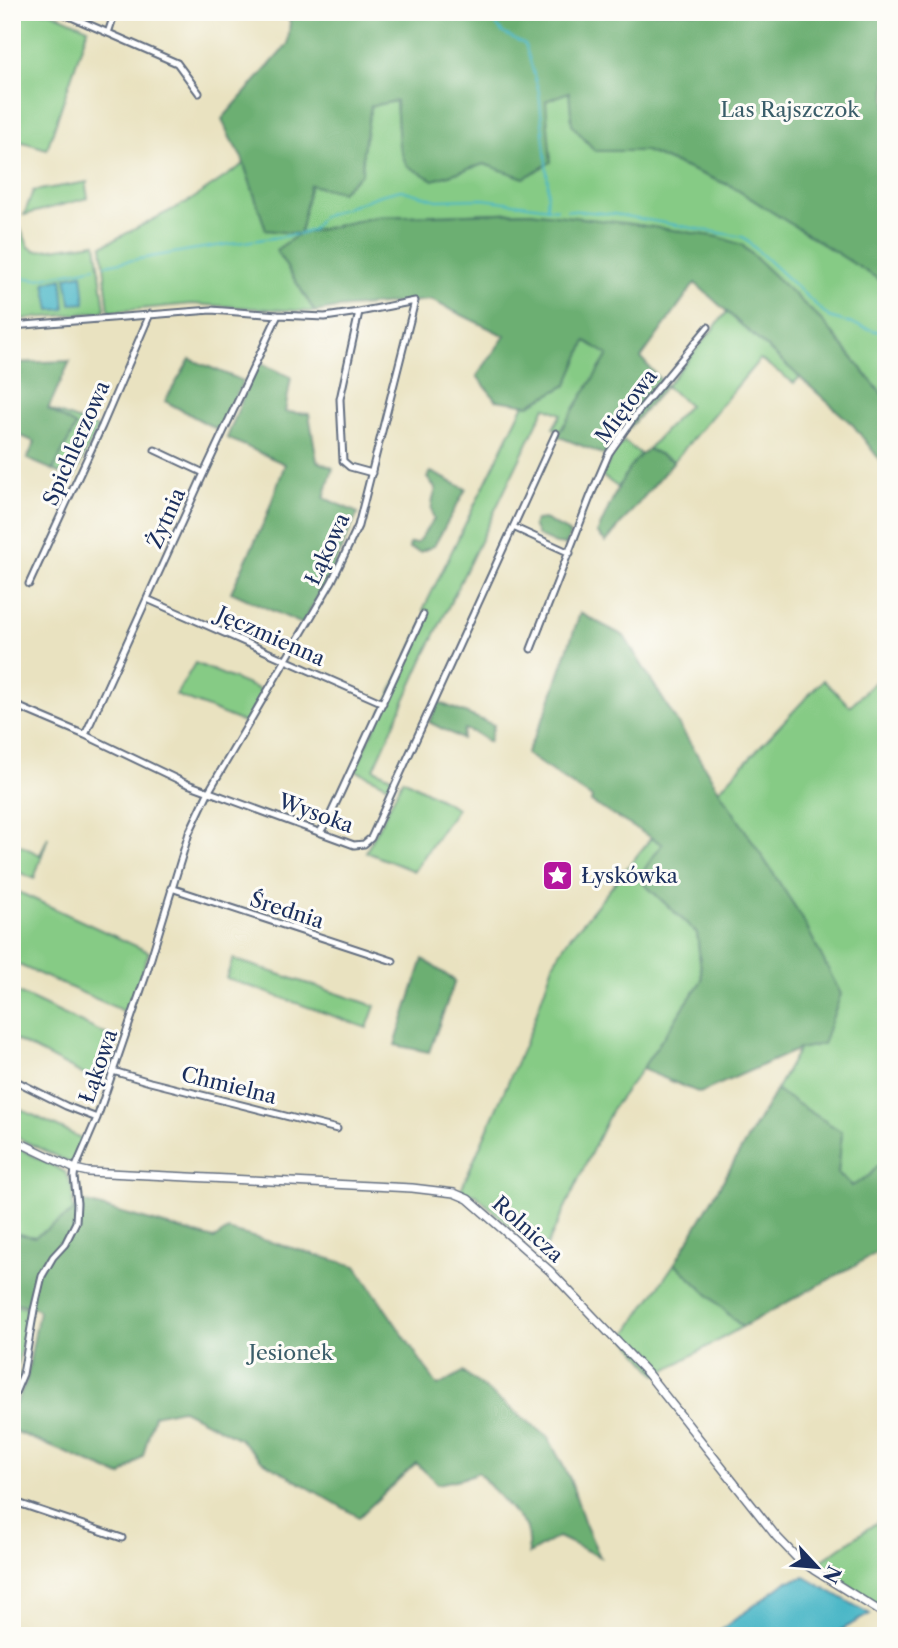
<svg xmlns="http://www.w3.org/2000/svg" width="898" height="1648" viewBox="0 0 898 1648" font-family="'Libre Caslon Text',serif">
<rect width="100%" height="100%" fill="#fdfcf7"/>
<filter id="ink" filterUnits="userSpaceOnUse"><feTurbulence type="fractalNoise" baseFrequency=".0143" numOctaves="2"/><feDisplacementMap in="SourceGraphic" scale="14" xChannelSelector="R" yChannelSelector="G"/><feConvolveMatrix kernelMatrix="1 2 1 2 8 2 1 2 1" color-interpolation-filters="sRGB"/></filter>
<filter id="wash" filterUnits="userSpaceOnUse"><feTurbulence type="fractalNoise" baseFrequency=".00686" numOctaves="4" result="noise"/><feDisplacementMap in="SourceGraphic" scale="28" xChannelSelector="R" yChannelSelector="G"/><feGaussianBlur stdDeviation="1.57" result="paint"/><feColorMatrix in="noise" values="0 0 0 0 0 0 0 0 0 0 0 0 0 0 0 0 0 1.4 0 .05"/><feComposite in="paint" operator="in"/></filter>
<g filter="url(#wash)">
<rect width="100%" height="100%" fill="#e9e2c0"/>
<path fill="#86cb85" stroke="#507d72" stroke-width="2" d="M12,12h39l37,16 -41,121 -31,-9 4,-11 -8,-4z
M569,91l26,60h50l86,35 155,98v17l-7,10 7,8v80l-63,-77 -81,-77 -212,-33 -155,5 -75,17 -24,16 39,62 -123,-8 -83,8 -7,-66 89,-46 53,-36 22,66 44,-45 31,7 21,-19 1,-22 7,-45 26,-5 3,44 34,35 51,-16 40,14 22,-67v-11z
M88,182l-2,5 2,11 -64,17 9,-24z
M12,225l8,2 9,20 8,4 59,-8 9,66 -4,3 -89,8z
M727,312l73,65 -6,6 -34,-24 -86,102 -26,-12 41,-44 -23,-19z
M585,340l24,15 -48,75 -8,-2 8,-14 -16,-7 -119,246 -52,116 21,10 -4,8 -36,-17 73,-157 -5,-3 101,-206 5,1 38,-20z
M48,409l50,19 -25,51 -20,-9 23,-44z
M624,441l16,13 -16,24 -5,10 -17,-12 12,-24z
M195,663l68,28 -18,32 -69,-28z
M886,671v485l-16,19 -17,11 -15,-13 4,-41 -66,-42 23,-41 24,-5 -104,-254 104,-110 27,26z
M403,779l54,29 -43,63 -48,-19z
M48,837l-14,42 -22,-10v-28l28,14z
M651,838l11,6 -23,35 58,54 5,47 -60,89 -30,40 -70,147 -66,-61 -16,-3 70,-160 24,-70 15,-24 17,-19z
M12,889l137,63 -21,61 -116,-51z
M233,959l142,47 -8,22 -141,-50z
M12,990l106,50 -16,44 -90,-46z
M12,1105l71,34 -8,20 -5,4 -58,-28z
M12,1145l53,27 8,18v22l-38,25 -23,-4z
M675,1263l67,64 -85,48 -33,-38z
M12,1305l19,4 -15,61 4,4 -8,19z
M886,1516v95l-69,-47z"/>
<path fill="#6caf72" stroke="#446f68" stroke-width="2" d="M282,12h604v272l-155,-98 -86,-35h-50l-23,-26 -3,-33 -23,9 5,61 -27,16 -40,-14 -51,16 -27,-15 -7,-20 -3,-44 -25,5 -8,45 -1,22 -21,19 -31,-7 -10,49 75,-17 155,-5 103,12 86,13 23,8 81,77 63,77v69l-33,-43 -158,-142 -54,75 25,28 -61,69 -48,-19 51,-81 -22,-14 -19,44 -38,20 -33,-5 -19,-24 28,-40 -74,-36 -93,8 -23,4 -39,-62 23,-16 -33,-4 -24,-72 -12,-20 -8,-19 66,-75 2,-23z
M190,359l53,22 -23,50 -55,-30z
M70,361l-22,48 28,17 -23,44 -26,-11 8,-17 -23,-10v-69z
M257,362l34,15 -6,35 24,2 8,47 16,7 -9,30 34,15 -29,64 -27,47 -71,-32 34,-72 20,-56 -58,-26z
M648,449l26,12 -68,81 -9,-9c13,-26 27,-68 51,-84z
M431,472l35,17 -32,57 -14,6 -11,-4 1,-5h7l17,-24c-5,-10 -1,-20 2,-30l-9,-11z
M544,519l23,12 3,4 -4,10 -10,-1 -18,-8 -5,-11 3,-5z
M580,613l44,23 95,154 82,126 40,78 -18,50 -24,5 -99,44 -58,-24 60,-89 -5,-47 -59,-55 24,-34 -71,-42 1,-4 -66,-44 20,-42z
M438,702l56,23 -5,17 -14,-9 -11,-4 -2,10 -33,-17z
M423,959l32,22 -26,71 -34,-7z
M776,1090l66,42 -4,41 14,13 18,-11 16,-19v91l-34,20 -110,60 -67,-64z
M80,1201l134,38 14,-9 128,36 82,120 25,-14 85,65 22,42 15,45 15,33 -42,-20 -29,17 -2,-26 -49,-56 -14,6 -26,6 -22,-21 -57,54 -98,-57 -21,-21 -59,-30 -27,6 -11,41 -22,20 -109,-46v-19l14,-29 13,-71 -6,-4 -21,-5v-69l23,4 38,-25z"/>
<path fill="#4bb7c7" stroke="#337392" stroke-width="2" d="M82,274l3,29 -14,1 -5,-27z
M62,278l3,31 -15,1 -5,-27z
M805,1577l65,37 -40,22h-118l76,-55z"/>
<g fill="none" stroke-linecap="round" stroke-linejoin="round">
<path stroke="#4bb7c7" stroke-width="2" d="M486,12l17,21 22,11 14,48 9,91 -1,25
M567,210l47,4 129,23 86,80 57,17
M105,265l91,-16 104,-15 12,-4 10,-13 58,-22 21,-5 36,10 46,-1 74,10
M12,277l26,2 57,-12"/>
</g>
</g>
<g filter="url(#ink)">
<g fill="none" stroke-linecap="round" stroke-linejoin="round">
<defs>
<path id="minor" d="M60,12l117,51 22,30
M108,33l7,-21
M359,312l-19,87 3,62 7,6 22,6
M12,326l199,-16 67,5 47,2 34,-5 56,-11 -57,225 -26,55 -123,210 -20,42 -44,145 -48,140 -22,51 -1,8 3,26 -1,19 -11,22 -12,13 -11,19 -8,34 -11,64 -11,26
M155,450l49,23
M513,527l57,26
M29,584l73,-158 48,-112
M147,599l236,104
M531,649l60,-154 18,-42 28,-40 71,-86
M12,704l73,31 100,48 169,62 10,-1 7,-6 185,-405
M85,735l119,-262 74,-158
M320,832l8,-12 95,-205
M171,888l222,73
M113,1071l37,11 187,47
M12,1079l54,27 31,12
M12,1501l110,37"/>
<path id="tertiary" d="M12,1139l63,30 13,3 324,16 42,5 14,6 82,72 98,103 128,162 21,22 17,12 72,45"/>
</defs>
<use href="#minor" stroke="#636e80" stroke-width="9"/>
<use href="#tertiary" stroke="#636e80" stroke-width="10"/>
<use href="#minor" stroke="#fff" stroke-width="5"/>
<use href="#tertiary" stroke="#fff" stroke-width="7"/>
</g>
</g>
<defs>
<symbol id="sight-square" viewBox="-11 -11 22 22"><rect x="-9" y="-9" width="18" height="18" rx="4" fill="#b5179e" stroke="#fdfcf7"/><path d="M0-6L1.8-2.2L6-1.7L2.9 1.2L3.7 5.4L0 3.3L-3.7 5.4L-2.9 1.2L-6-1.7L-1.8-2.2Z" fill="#fff"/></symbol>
</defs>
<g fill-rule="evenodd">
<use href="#sight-square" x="540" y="858" width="35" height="35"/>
</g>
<g text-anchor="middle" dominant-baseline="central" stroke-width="6" stroke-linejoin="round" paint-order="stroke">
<g font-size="21" fill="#3b5e6a" stroke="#fdfcf7">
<text x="790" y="109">Las Rajszczok</text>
<text x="291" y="1352">Jesionek</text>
</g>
<g font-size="21" fill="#1b2f5e" stroke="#fdfcf7">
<text transform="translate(626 406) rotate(-53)">Miętowa</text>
<text transform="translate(76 443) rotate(-66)">Spichlerzowa</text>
<text transform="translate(166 518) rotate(-66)">Żytnia</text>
<text transform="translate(327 549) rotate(-65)">Łąkowa</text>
<text transform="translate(271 636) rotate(24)">Jęczmienna</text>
<text transform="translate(316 813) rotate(20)">Wysoka</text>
<text transform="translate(287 910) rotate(18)">Średnia</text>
<text transform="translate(98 1066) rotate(-71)">Łąkowa</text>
<text transform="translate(229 1085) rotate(14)">Chmielna</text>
<text transform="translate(528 1229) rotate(42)">Rolnicza</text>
</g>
<g font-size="21" fill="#1b2f5e" stroke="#fdfcf7" text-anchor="start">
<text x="581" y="875">Łyskówka</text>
</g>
</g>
<rect width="898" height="1648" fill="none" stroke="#fdfcf7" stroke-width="42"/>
<g transform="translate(817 1567) rotate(116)" stroke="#fdfcf7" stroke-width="5" paint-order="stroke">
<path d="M0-5L12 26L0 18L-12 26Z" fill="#1b2f5e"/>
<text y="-10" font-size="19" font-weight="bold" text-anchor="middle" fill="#1b2f5e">N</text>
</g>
</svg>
